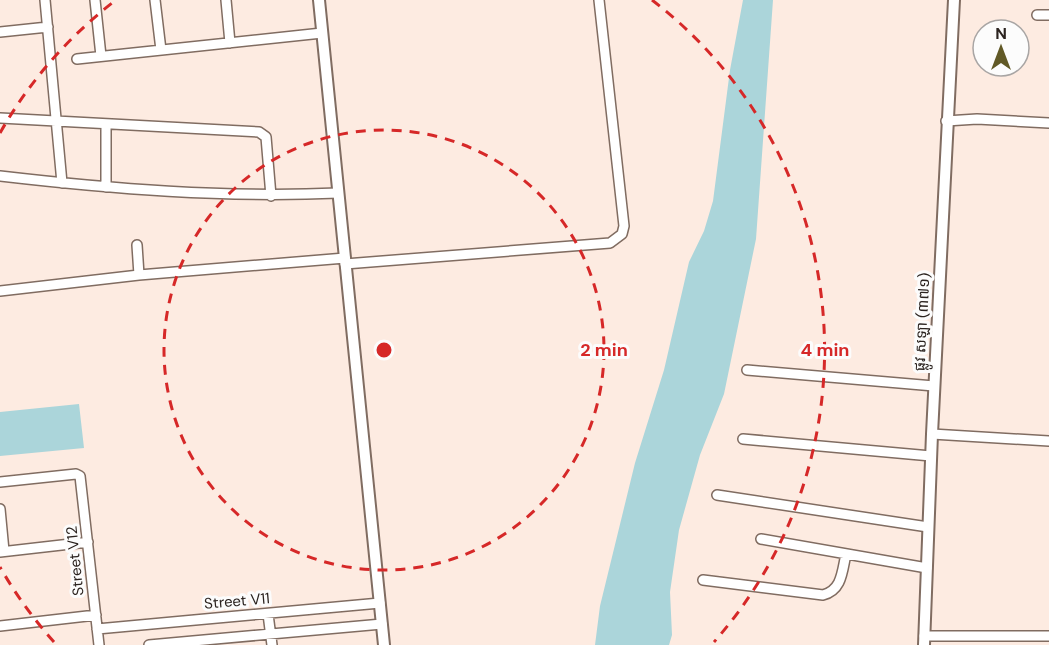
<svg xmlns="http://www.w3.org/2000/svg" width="1049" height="645" viewBox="0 0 1049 645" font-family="'DM Sans','Noto Sans Khmer',sans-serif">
<rect width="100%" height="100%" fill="#fdebe1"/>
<path fill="#abd5da" d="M743,0h30l-17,239 -32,155 -24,61 -21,75 -9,62 2,43 -3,10h-74l5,-39 35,-143 29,-93 25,-108 15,-31 9,-30 17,-131z
M79,404l5,44 -84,8v-44z"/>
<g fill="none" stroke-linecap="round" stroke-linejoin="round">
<defs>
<path id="minor" d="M45,0l17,183
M95,0l6,56
M155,0l6,50
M226,0l4,43
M1037,15h12
M0,32l48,-5
M77,59l245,-26
M0,118l259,14 7,5 5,59
M946,121l31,-2 72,4
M106,124v63
M0,176c112,13 225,22 338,17
M137,245l2,30
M345,264l265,-21 12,-9 2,-8 -25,-226
M0,291l139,-16 206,-17
M747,370l187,16
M932,434l117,7
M743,439l188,17
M0,482l76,-8 4,2 19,169
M717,495l211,32
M0,509l4,42
M761,539l166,29
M0,552l88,-10
M703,580l120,15c19,-5 19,-23 23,-41
M268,614l4,31
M0,626l96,-11
M97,629l283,-26
M924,636h125
M149,645l233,-21"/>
<path id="tertiary" d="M319,0l65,645
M924,645l8,-211 22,-434"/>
</defs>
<use href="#minor" stroke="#806c61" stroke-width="12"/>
<use href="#tertiary" stroke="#806c61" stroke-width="14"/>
<use href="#minor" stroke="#fff" stroke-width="9"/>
<use href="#tertiary" stroke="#fff" stroke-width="10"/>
</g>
<g fill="none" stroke="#d62828" stroke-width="3" stroke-dasharray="10 8">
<circle cx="384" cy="350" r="220"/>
<path d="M54 642A441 441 0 0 1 0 567M0 133A441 441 0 0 1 116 0M652 0A441 441 0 0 1 714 642"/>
</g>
<g text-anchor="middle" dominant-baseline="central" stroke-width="6" stroke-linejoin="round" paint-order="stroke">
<g font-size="15" fill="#2b231f" stroke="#fcfcfc">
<text transform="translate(922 322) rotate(-87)">ផ្លូវ សឡា (៣៧១)</text>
<text transform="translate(75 561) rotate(-96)">Street V12</text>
<text transform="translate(237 601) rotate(-5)">Street V11</text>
</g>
</g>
<circle cx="384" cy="350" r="9" fill="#d62828" stroke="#fcfcfc" stroke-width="3"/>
<g font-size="18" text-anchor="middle" font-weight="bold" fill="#d62828" stroke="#fcfcfc" stroke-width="6" stroke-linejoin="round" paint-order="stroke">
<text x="604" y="356">2 min</text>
<text x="825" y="356">4 min</text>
</g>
<g transform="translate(1001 48)"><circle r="28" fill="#fcfcfc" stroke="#a8a5a4" stroke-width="1.5"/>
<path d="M0-4.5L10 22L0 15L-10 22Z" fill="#615926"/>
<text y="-9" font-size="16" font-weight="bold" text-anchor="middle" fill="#2b231f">N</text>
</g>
</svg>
